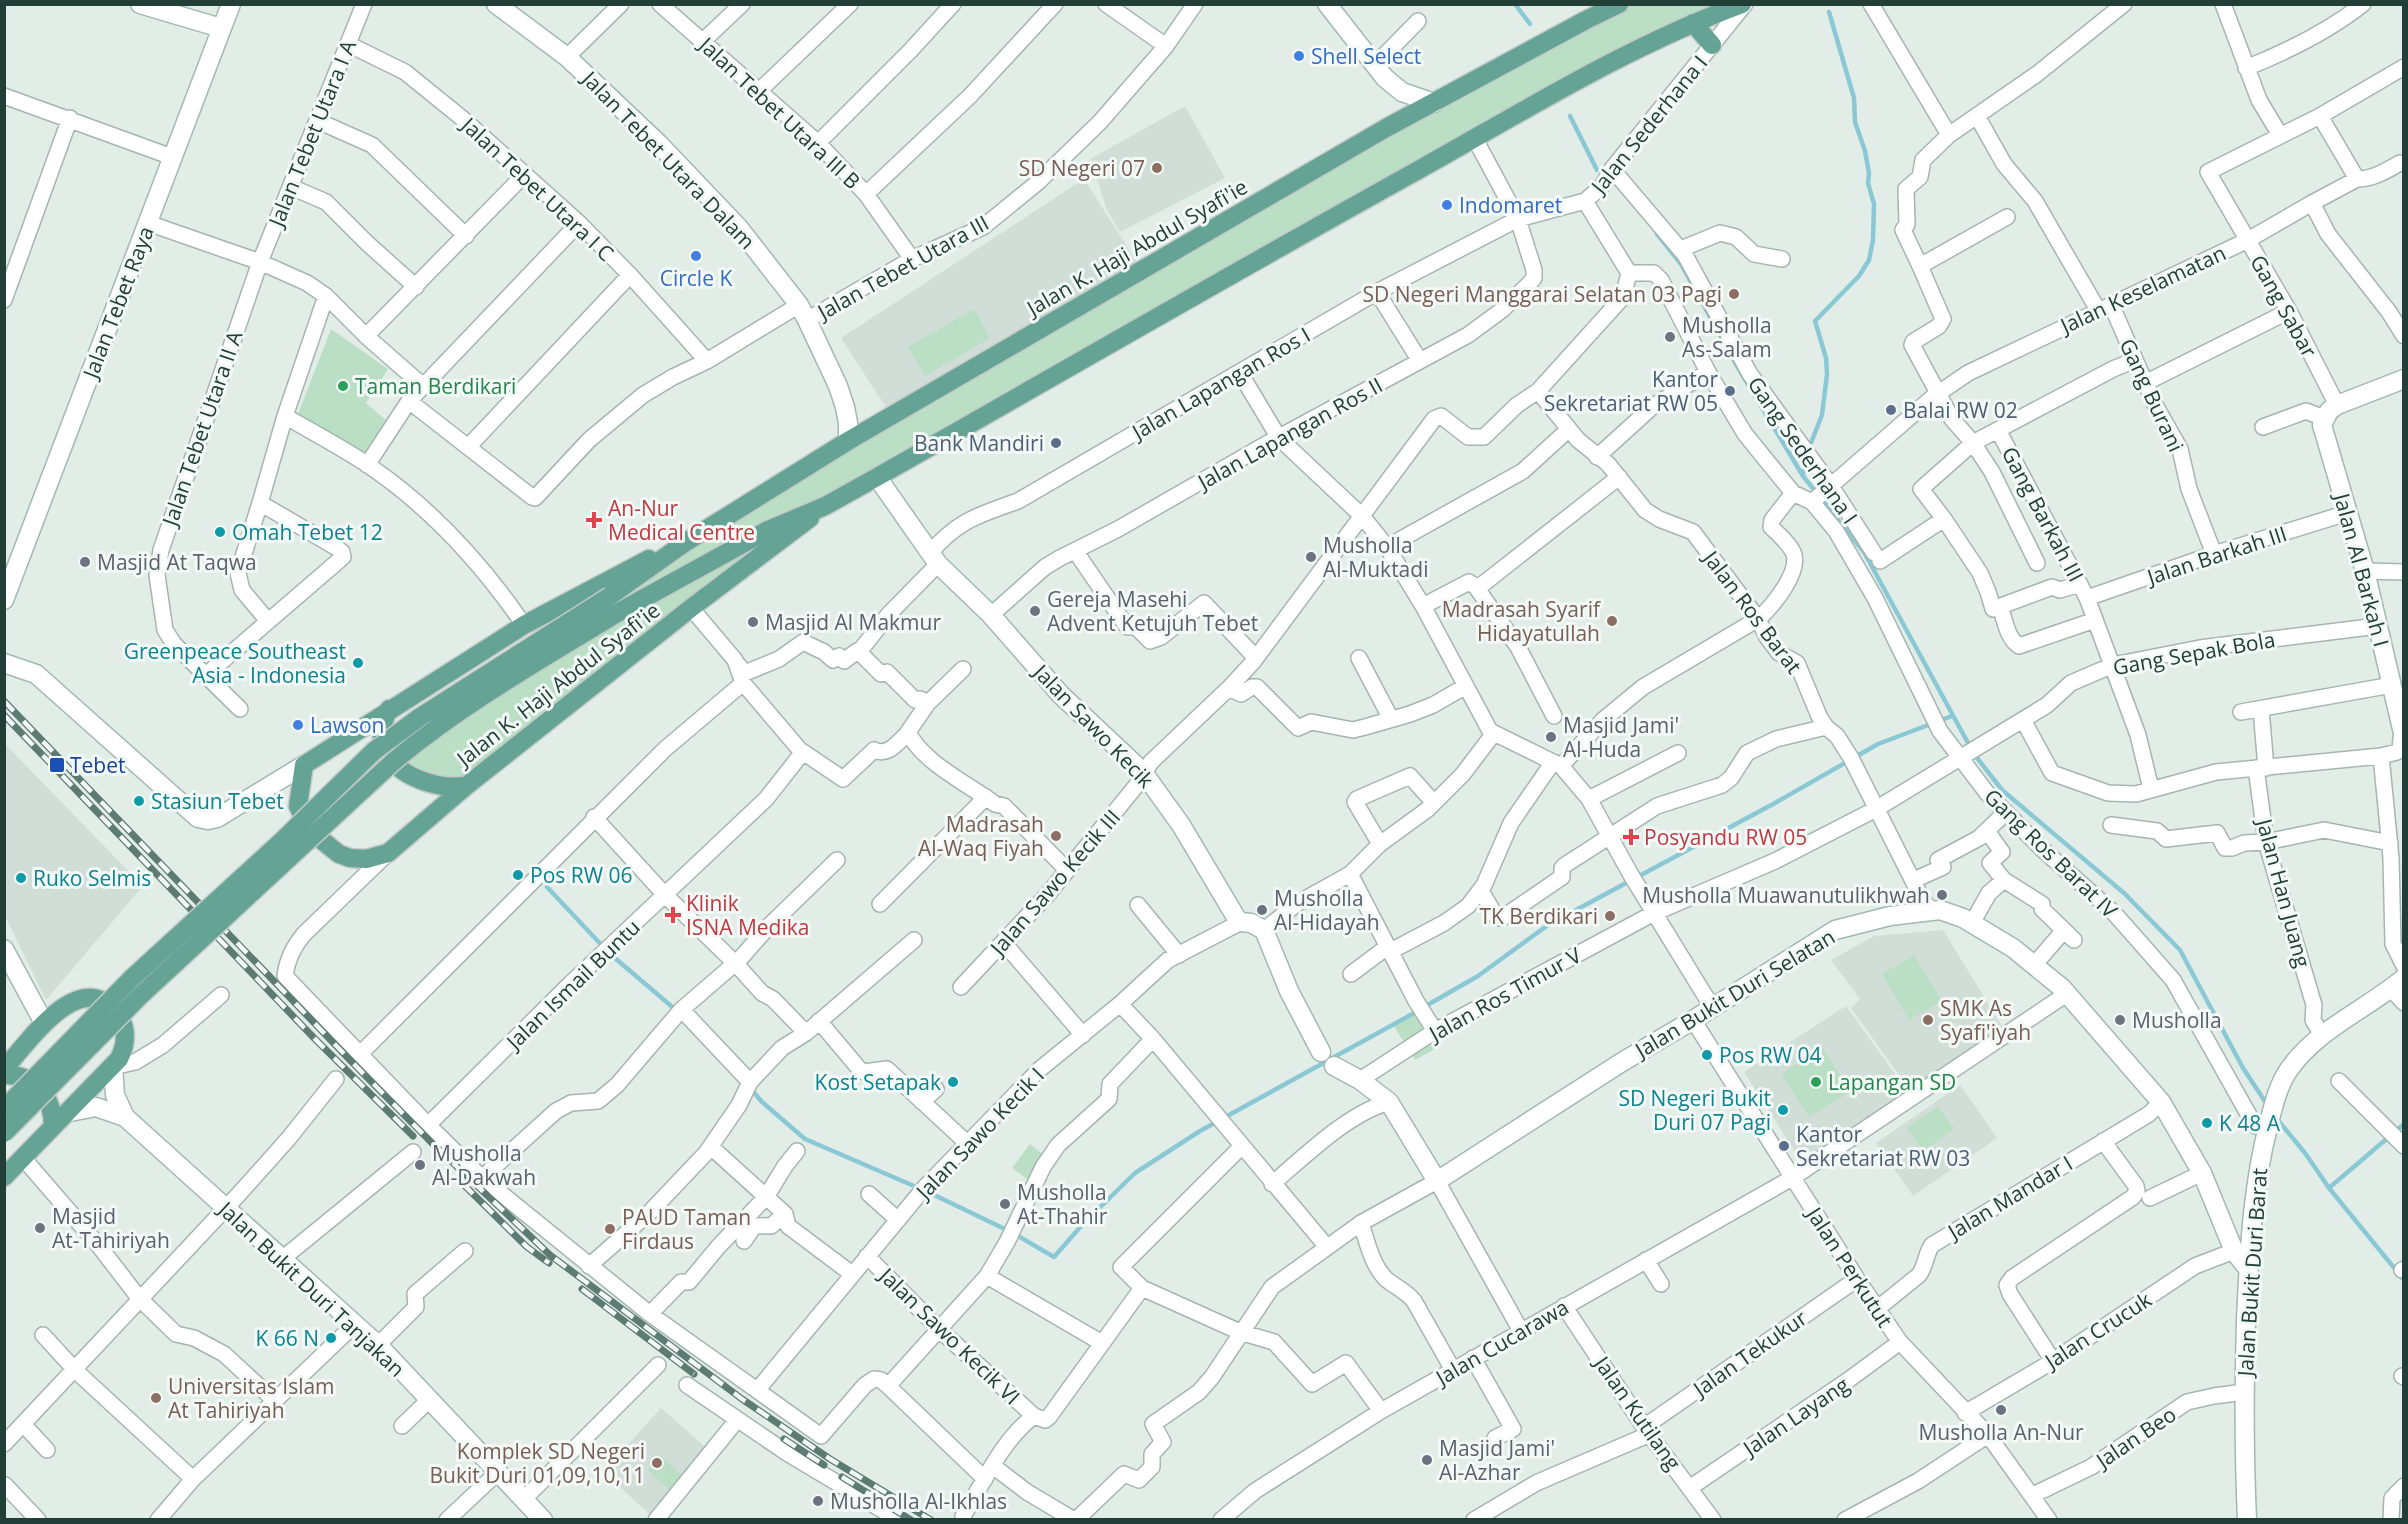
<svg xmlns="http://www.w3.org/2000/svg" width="2408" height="1524" viewBox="0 0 2408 1524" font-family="'Open Sans',sans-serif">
<rect width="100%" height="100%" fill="#e3ede8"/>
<path fill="#d1ddd7" d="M1185,106l40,72 -105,54 -13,-22 -17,-51z
M1084,179l58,91 -251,145 -50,-77z
M5,744l138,142 -97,114 -41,-84z
M1943,930l62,101 -93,62 -61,-85 9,-9 -29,-39 43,-24z
M1846,1006l64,89 -105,72 -61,-95z
M1960,1085l37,53 -84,58 -37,-53z
M661,1408l51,45 -58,65 -51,-46z"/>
<path fill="#bbdfc5" d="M1619,5h123l-28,10 -889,491 -359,280 -67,-18 16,-25 202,-130 -7,-17 105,-73z
M974,309l16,29 -65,38 -17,-29z
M331,329l57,40 -22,34 21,18 -21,34 -68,-41z
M1914,955l28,46 -33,19 -27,-46z
M1415,1015l20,34 -20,11 -21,-34z
M1822,1047l28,44 -41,26 -28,-43z
M1938,1106l16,23 -31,22 -16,-23z
M1030,1144l25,20 -17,23 -26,-19z
M661,1456l23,21 -14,14 -22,-21z"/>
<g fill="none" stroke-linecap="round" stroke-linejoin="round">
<path stroke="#89c8d4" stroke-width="4.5" d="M1515,4l15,20
M1570,116l27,54
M1657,234l24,30 56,102 66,110 61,76 110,202 28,36 122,103 56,57 63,118 25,38
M1809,448l13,-33 5,-41 -1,-16 -11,-37 44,-45 10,-16 4,-20 1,-36 -6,-21 1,-10 -4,-22 -10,-29 -1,-24 -25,-86
M1803,476l3,-17
M547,887l62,66 68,58
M1424,1007l54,-31 70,-51 227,-122 103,-59 74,-28
M751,1089l11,13 43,37 123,53 85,41 41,24 28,-32 53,-52 65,-42 216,-119
M2276,1118l29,35 24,35 75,-64
M2329,1188l75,92"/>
<defs>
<path id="street" d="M660,4l158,139 48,51 46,65
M1106,4l60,42
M1871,4l78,131
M2223,4l36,96 21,35
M703,41l39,-37
M348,44l57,28 58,47 116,104 51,52 77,86
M567,57l54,-53
M1375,65l43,-44
M2246,68c40,-16 83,-37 117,-64
M759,91l91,-87
M4,96l168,61
M1977,116l27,48 31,37 63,109
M2320,116l37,63
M318,121l54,24 94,91
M818,143l92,-92 43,-47
M2400,163c-14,8 -27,16 -43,16l-45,24 16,31 61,78 15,24
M1612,169l73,86 65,119 81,112 43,67
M291,187l35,15 41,41 49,44
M866,194l104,-98 85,-92
M1585,201l44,72
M2007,217l-87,49 23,53 -4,7 -26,16 -1,3 40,74 21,24 19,29 45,91
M148,223l112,39 47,21 19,13 40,40 57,50
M1681,249l39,-16 16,4 18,17 28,5
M1920,266l-17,-36 4,-6 -1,-35 14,-12 3,-17 26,-25 88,-61 87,-70
M1629,273h25l7,7 47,92 37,62 48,59 19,9 24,29 39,67 65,133 47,62 55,56 72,64 59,67 82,146 13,3
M1377,292l43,69
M4,300l66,-182
M2111,304l43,99 26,46 9,40 25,65
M807,320l105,-61 71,-32 54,-44 63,-61 66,-76 29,-42
M366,336l159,-162
M1240,373l39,65 83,78 25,31 36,59 67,125 71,35 28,33 42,76 81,132
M2145,383l144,-72
M1538,391l40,49 30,24 37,46 14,9 34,13 65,87 9,18 12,16 18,10 22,53 7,11 11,9 14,22 72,143 9,9
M409,401l123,96 3,1 54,-58 54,-45 30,-18 34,-16 92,-56
M2337,405l-48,-94 -81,-139 112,-56 84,-49
M285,416c27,16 56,31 83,49 62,42 114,99 156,160
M2263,427l43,-16 18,7
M1998,430l89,168 51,137 13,54
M469,446l161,-171
M1597,457l55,-50 56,-35
M367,465l42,-64 170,-178
M1812,502l121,-105 35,-24 280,-133 64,-37
M1387,547l136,-76 46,-42
M1076,552l49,72 3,3 7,-1 15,15 11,-4 43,-34 52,55
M930,553c28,-33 49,-38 88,-52l359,-209 141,-73 67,-18 17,-15 10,-17 133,-165
M1880,561l64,-42
M938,564l-49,50 -30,38 22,22 6,-2 28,28 5,-1 8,4 -20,29c14,30 60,52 87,72l9,2 63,64
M2365,571l39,1
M2080,584l-20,6 -8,-3 -59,22 -5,-17 -8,-19 -36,-54 -23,-30 52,-46 140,-74 22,-9
M1476,587l42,60 36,69
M2087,598l127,-44 133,-41
M1423,606l46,-24 7,5 7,-3 136,-107
M2000,607c5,13 7,31 19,39l76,-26
M991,615l54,-48 15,-9 58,-29 150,-86 200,-108 34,-25 28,-27 4,-5v-8l-16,-51 -43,-80
M268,621l-26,-31 -4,-17 22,-70 25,-87 41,-120
M1359,658l32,61
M735,661l10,12 34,-14 24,-17 21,10 9,8 6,-4 5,5 13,-10 2,1
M206,675l137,-118 -1,-5 -5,-4 -77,-45
M743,683l57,67 43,29 31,-29c14,7 24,-8 34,-17
M1229,688l12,6 11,-7h5l41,41 13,-6 42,8 12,-3 45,-13 23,-9 33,-19
M928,703l35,-34
M240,709l-66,-65 -9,-14 -8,-55 4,-25 99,-288 104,-258
M2261,709l5,59
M2241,712l151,-27
M2023,720l29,53 56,20 28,1 80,-22 165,-16 16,-4 3,-3 2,-20
M2381,756l10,102 2,86 11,22
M1561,766l42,-46 40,-33 115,-68c14,-12 44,-48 35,-67 -5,-10 -15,-18 -22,-25l1,-7 21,-27
M2256,768l10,74 48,163 -1,15 9,15
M1589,799l89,-46
M594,817l71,78 71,69 26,29 11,6 33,34
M2111,825l46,6 9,8 51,-6 8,15h7l12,-5 22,-1 58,-12 66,13
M1987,831l15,21 -12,11 14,17
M1380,844l-25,-42 2,-3 53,-23 24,27
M388,853l-84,81c-11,13 -17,25 -19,42l143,149 54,53 168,136 171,122 44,-51 9,-6 7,1 7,6 99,-110 20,-34 36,-75 15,-22 51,-46 1,-15 43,-45
M1350,874l66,127 19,30
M1914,880l29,-13 -5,-7 41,-22 27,-26
M1481,891l16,27h5l60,-41v-9l3,-3 92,-59 65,-21 9,-7 16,-25 29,-14 50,-12
M880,904l106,-107
M1138,905l41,50
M1972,923l17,-30 15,-13 38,24v5l32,31
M1264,930l34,-27 52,-29 30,-30 48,-35 35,-35 31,-41
M1004,943l79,92
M1389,952l55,-29 24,-17 16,-21 27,-62 42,-61
M2034,965l26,-30
M1351,974l36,-27
M961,987l87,-93 88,-108 15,-24 78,-74 24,-26 181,-243 7,-3 27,21h16l33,-32 21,-14 85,-94 6,-24
M2391,989l13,14
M1120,1004l33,35 174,208
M682,1010l68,72
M1693,1020l164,259 43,63 88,93 61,85
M819,1021l42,50 3,1 23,-3 80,74
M360,1054l305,-305 78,-66 -8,-23 -44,-52
M113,1067l22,-5 28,-17 58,-50
M1360,1080l75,-49 219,-118 121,-52 101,-52 171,-104 24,-22 42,-18 87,-17 178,-22
M2339,1081l65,65
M922,1102l14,-13
M428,1125l140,-139 198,-187 37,-47
M1242,1146l-121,121 21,21 98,44 34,10 38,42 34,-21 35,48
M711,1147l74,67 3,12 64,48
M24,1159l75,87 40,52 37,36 18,4 30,16 50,46
M482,1178l74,-67 15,-8 27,-2 19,-16 64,-75 58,-50 30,-34 68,-66
M1272,1184c33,-28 75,-70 117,-82
M869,1194l29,26
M2150,1198l52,-25
M1361,1223c6,19 11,43 26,57 9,7 19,11 27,21l39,69
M744,1241c11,-15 7,-16 27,-15l14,-12
M867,1256l73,74 94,86
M282,1259l131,-107
M1646,1260l15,24
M589,1266l60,-53 57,-60 33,-48 11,-23 32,-34 24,-15 108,-93
M2402,1270l2,-1
M987,1276l115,67
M1564,1306l80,121 69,93
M1877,1309l42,-34c7,-9 6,-20 13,-30l217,-131 12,-12
M650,1314l31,-32h8l29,-35 48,-50 19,-31 12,-15
M43,1335l33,36 117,108
M378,1345l38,-38 -1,-13 50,-43
M1473,1358l40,71 -18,9
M2053,1361l-43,-67 -3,-9 5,-7 121,-81 4,-6 -1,-5 -33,-45
M2402,1376l2,1
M687,1385l100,68 112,67
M888,1386l97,93
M759,1388l166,-201 115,-118 80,-65 48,-44 73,-38
M1965,1413l88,-52 142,-95 39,-15
M24,1425l23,25
M402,1426l27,-26
M1644,1427l213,-148
M4,1444l235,-250 50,-56 47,-59
M993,1466l34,26 47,28
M5,1485l33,35
M1691,1487l156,-106 53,-39
M2033,1495l58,-28 96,-65 27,-6 30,-4
M524,1499l134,-134
M963,1516c21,-34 39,-76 71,-100l11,4 4,-3 93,-129
M158,1520l35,-41 162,-155
M447,1520l50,-47
M656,1520l81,-100
M1076,1520l48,-46 15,6 13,-13v-13l11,-12 -10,-18 46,-32 13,-15 60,-90 89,-64 76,-42 84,150
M1221,1520l34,-29 126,-80 411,-233 276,-185
M1474,1520l62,-37 114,-49
M1845,1520l73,-39 70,-46
M2391,1520l1,-22 12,-12"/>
<path id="secondary" d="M140,4l81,24
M496,4l71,53 92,87 80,84 60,77 8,15 31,66 7,21 3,16v18
M1327,4l58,74 17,14 32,11
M2404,379l-67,26 -8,6 -7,14 43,146 37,158h2
M877,477l61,87 53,51 70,80 82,77 38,53 56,94 4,3 10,1 13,7 25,61 32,61
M4,600l227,-596
M4,663l32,11 162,144 10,2 9,-2 87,-53
M4,949l40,74
M1334,1066l26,14 29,22 48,79 185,-119 71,-42 142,-90 55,-14 50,-6 23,8 50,30 49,40 99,114 41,71 32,78 14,18
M113,1067l2,28 10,22
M70,1112l26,-5 29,10 253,228 165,175
M2247,1520c-3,-67 -3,-133 -1,-200 3,-64 6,-131 22,-193 5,-20 10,-43 22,-59 29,-40 77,-59 114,-90"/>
<path id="primary" d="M1693,23l19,22
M649,559l-125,66 -220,140 -6,41 11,24 30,24 11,4 16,1 22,-6 78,-67 225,-178 119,-90
M610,596l76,-54 162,-101 538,-313 200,-108 33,-16
M617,613l151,-83 57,-24 52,-29c181,-103 361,-207 543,-308 106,-59 208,-123 322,-165
M389,709c-23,43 14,71 54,77 7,1 16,0 23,0
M4,1069c24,-26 77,-106 114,-54 10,14 8,30 1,44l-115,118
M4,1075c32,-1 49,22 49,52"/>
</defs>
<use href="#street" stroke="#a5b5af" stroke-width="18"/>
<use href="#secondary" stroke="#a0b9b1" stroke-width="21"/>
<use href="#primary" stroke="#c1c9c7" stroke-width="21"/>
<use href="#street" stroke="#fff" stroke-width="15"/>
<use href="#secondary" stroke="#fff" stroke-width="18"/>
<use href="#primary" stroke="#65a494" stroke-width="18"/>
<defs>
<path id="rail" d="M4,701l346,359 82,83 118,112 192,144 88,60 101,61
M4,715l310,323 99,98
M463,1184l64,63 22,16
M582,1289l112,85
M784,1439l40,26
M842,1477l69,43"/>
</defs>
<use href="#rail" stroke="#5c7b72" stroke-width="7"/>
<use href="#rail" stroke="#f3f9f6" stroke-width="4.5" stroke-dasharray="14" stroke-linecap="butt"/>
<defs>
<path id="primary-bridge" d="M4,1109l127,-130 151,-138 92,-90 46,-34 190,-121
M4,1133l137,-138 252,-233c69,-58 148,-102 224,-149"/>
</defs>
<use href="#primary-bridge" stroke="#c1c9c7" stroke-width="21" stroke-linecap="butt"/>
<use href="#primary-bridge" stroke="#65a494" stroke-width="18"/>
</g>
<g fill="#3f7fe0" stroke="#f3f9f6" stroke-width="2">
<circle cx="1299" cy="56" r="6"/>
<circle cx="1447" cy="205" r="6"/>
<circle cx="696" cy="256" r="6"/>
<circle cx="298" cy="725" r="6"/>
</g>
<g fill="#8d6e63" stroke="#f3f9f6" stroke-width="2">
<circle cx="1157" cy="168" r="6"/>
<circle cx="1734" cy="294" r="6"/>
<circle cx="1612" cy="621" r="6"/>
<circle cx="1056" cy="836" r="6"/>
<circle cx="1610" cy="916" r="6"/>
<circle cx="1928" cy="1020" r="6"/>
<circle cx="610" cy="1229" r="6"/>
<circle cx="156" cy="1398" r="6"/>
<circle cx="657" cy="1463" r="6"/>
</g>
<g fill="#6b7280" stroke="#f3f9f6" stroke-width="2">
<circle cx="1670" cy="337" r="6"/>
<circle cx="1311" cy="557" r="6"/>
<circle cx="85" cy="562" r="6"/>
<circle cx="1035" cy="611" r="6"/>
<circle cx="753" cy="622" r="6"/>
<circle cx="1551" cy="737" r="6"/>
<circle cx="1942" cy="895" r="6"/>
<circle cx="1262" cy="910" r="6"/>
<circle cx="2120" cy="1020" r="6"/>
<circle cx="420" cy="1165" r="6"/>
<circle cx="1005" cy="1204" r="6"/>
<circle cx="40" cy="1228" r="6"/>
<circle cx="2001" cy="1410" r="6"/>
<circle cx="1427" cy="1460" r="6"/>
<circle cx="818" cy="1501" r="6"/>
</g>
<g fill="#2e9e5b" stroke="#f3f9f6" stroke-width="2">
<circle cx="343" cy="386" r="6"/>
<circle cx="1816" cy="1082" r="6"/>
</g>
<g fill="#5c6f8a" stroke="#f3f9f6" stroke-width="2">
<circle cx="1730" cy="391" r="6"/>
<circle cx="1891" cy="410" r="6"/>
<circle cx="1056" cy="443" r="6"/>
<circle cx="1784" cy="1146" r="6"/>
</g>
<g fill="#e0444e" stroke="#f3f9f6" stroke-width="2">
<path d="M591 511h6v6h6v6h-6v6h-6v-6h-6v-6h6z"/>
<path d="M1628 828h6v6h6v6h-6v6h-6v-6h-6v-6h6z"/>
<path d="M670 906h6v6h6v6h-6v6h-6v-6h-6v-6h6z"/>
</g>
<g fill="#0f9aa8" stroke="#f3f9f6" stroke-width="2">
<circle cx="220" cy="532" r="6"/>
<circle cx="358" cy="663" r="6"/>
<circle cx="139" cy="801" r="6"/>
<circle cx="518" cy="875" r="6"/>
<circle cx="21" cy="878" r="6"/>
<circle cx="1707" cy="1055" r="6"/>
<circle cx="953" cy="1082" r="6"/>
<circle cx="1783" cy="1110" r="6"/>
<circle cx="2207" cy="1123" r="6"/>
<circle cx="331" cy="1338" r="6"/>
</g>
<rect fill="#1a4fb4" stroke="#f3f9f6" stroke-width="2" x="49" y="757" width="16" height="16" rx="3"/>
<g text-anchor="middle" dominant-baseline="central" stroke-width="6" stroke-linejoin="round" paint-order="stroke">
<g font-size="21" fill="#366cbe" stroke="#f3f9f6" text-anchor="start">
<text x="1311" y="56">Shell Select</text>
<text x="1459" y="205">Indomaret</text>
<text x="696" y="278" text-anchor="middle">Circle K</text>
<text x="310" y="725">Lawson</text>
</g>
<g font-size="21" fill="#223f37" stroke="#f3f9f6">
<text transform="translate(780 113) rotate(43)">Jalan Tebet Utara III B</text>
<text transform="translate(1649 124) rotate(-51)">Jalan Sederhana I</text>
<text transform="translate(312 133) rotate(-68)">Jalan Tebet Utara I A</text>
<text transform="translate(669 160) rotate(46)">Jalan Tebet Utara Dalam</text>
<text transform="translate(538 189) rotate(43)">Jalan Tebet Utara I C</text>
<text transform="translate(1137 247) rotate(-30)">Jalan K. Haji Abdul Syafi'ie</text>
<text transform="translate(903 267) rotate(-29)">Jalan Tebet Utara III</text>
<text transform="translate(2143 289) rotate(-25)">Jalan Keselamatan</text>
<text transform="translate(118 302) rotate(-69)">Jalan Tebet Raya</text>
<text transform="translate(2284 306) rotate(61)">Gang Sabar</text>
<text transform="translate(1221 383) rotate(-30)">Jalan Lapangan Ros I</text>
<text transform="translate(2152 395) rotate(65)">Gang Burani</text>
<text transform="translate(202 428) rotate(-71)">Jalan Tebet Utara II A</text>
<text transform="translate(1290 433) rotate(-29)">Jalan Lapangan Ros II</text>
<text transform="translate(1803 450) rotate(55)">Gang Sederhana I</text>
<text transform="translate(2043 514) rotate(62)">Gang Barkah III</text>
<text transform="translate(2217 555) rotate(-18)">Jalan Barkah III</text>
<text transform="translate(2362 570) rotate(75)">Jalan Al Barkah I</text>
<text transform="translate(1753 612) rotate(53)">Jalan Ros Barat</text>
<text transform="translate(2194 653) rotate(-10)">Gang Sepak Bola</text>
<text transform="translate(558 684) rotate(-38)">Jalan K. Haji Abdul Syafi'ie</text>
<text transform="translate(1094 726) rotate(46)">Jalan Sawo Kecik</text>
<text transform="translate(2051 853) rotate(44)">Gang Ros Barat IV</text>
<text transform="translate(1055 882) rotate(-49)">Jalan Sawo Kecik III</text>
<text transform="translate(2284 893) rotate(75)">Jalan Han Juang</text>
<text transform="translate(573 984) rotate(-44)">Jalan Ismail Buntu</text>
<text transform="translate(1735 993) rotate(-31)">Jalan Bukit Duri Selatan</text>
<text transform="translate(1505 994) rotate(-29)">Jalan Ros Timur V</text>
<text transform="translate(980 1133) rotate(-46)">Jalan Sawo Kecik I</text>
<text transform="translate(2010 1197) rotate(-31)">Jalan Mandar I</text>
<text transform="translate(1850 1267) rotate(57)">Jalan Perkutut</text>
<text transform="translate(2252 1272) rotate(-86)">Jalan Bukit Duri Barat</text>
<text transform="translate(312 1289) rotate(43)">Jalan Bukit Duri Tanjakan</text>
<text transform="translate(2098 1330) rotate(-33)">Jalan Crucuk</text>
<text transform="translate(950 1336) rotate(44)">Jalan Sawo Kecik VI</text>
<text transform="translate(1502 1342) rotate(-30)">Jalan Cucarawa</text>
<text transform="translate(1750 1353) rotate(-35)">Jalan Tekukur</text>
<text transform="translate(1638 1413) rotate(55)">Jalan Kutilang</text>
<text transform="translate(1796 1416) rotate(-34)">Jalan Layang</text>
<text transform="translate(2136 1437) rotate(-34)">Jalan Beo</text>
</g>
<g font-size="21" fill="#785e54" stroke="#f3f9f6" text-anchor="end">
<text x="1145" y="168">SD Negeri 07</text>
<text x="1722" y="294">SD Negeri Manggarai Selatan 03 Pagi</text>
<text x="1600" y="609">Madrasah Syarif<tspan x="1600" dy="24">Hidayatullah</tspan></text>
<text x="1044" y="824">Madrasah<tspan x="1044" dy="24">Al-Waq Fiyah</tspan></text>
<text x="1598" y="916">TK Berdikari</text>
<text x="1940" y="1008" text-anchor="start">SMK As<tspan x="1940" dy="24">Syafi'iyah</tspan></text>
<text x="622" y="1217" text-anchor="start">PAUD Taman<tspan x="622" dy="24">Firdaus</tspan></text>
<text x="168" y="1386" text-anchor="start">Universitas Islam<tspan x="168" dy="24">At Tahiriyah</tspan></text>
<text x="645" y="1451">Komplek SD Negeri<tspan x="645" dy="24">Bukit Duri 01,09,10,11</tspan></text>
</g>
<g font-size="21" fill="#5b616d" stroke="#f3f9f6" text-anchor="start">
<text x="1682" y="325">Musholla<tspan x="1682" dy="24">As-Salam</tspan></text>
<text x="1323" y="545">Musholla<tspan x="1323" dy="24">Al-Muktadi</tspan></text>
<text x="97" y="562">Masjid At Taqwa</text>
<text x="1047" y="599">Gereja Masehi<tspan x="1047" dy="24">Advent Ketujuh Tebet</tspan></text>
<text x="765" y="622">Masjid Al Makmur</text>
<text x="1563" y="725">Masjid Jami'<tspan x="1563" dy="24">Al-Huda</tspan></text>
<text x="1930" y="895" text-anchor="end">Musholla Muawanutulikhwah</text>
<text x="1274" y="898">Musholla<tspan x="1274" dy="24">Al-Hidayah</tspan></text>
<text x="2132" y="1020">Musholla</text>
<text x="432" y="1153">Musholla<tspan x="432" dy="24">Al-Dakwah</tspan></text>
<text x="1017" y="1192">Musholla<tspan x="1017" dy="24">At-Thahir</tspan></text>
<text x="52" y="1216">Masjid<tspan x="52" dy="24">At-Tahiriyah</tspan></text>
<text x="2001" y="1432" text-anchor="middle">Musholla An-Nur</text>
<text x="1439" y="1448">Masjid Jami'<tspan x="1439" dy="24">Al-Azhar</tspan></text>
<text x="830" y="1501">Musholla Al-Ikhlas</text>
</g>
<g font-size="21" fill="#4e5e75" stroke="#f3f9f6" text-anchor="end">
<text x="1718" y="379">Kantor<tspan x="1718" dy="24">Sekretariat RW 05</tspan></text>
<text x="1903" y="410" text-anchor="start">Balai RW 02</text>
<text x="1044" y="443">Bank Mandiri</text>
<text x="1796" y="1134" text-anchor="start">Kantor<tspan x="1796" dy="24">Sekretariat RW 03</tspan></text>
</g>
<g font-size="21" fill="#27864d" stroke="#f3f9f6" text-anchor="start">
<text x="355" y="386">Taman Berdikari</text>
<text x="1828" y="1082">Lapangan SD</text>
</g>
<g font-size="21" fill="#be3a42" stroke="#f3f9f6" text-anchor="start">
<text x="608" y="508">An-Nur<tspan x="608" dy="24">Medical Centre</tspan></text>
<text x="1644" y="837">Posyandu RW 05</text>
<text x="686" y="903">Klinik<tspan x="686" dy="24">ISNA Medika</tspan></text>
</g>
<g font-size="21" fill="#0d838f" stroke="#f3f9f6" text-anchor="start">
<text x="232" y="532">Omah Tebet 12</text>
<text x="346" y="651" text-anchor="end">Greenpeace Southeast<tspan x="346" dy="24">Asia - Indonesia</tspan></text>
<text x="151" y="801">Stasiun Tebet</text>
<text x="530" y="875">Pos RW 06</text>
<text x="33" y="878">Ruko Selmis</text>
<text x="1719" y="1055">Pos RW 04</text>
<text x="941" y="1082" text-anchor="end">Kost Setapak</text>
<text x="1771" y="1098" text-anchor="end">SD Negeri Bukit<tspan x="1771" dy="24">Duri 07 Pagi</tspan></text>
<text x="2219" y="1123">K 48 A</text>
<text x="319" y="1338" text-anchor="end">K 66 N</text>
</g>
<g font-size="21" fill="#164399" stroke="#f3f9f6" text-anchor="start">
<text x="70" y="765">Tebet</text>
</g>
</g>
<rect width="2408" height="1524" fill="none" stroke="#223f37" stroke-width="12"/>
</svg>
